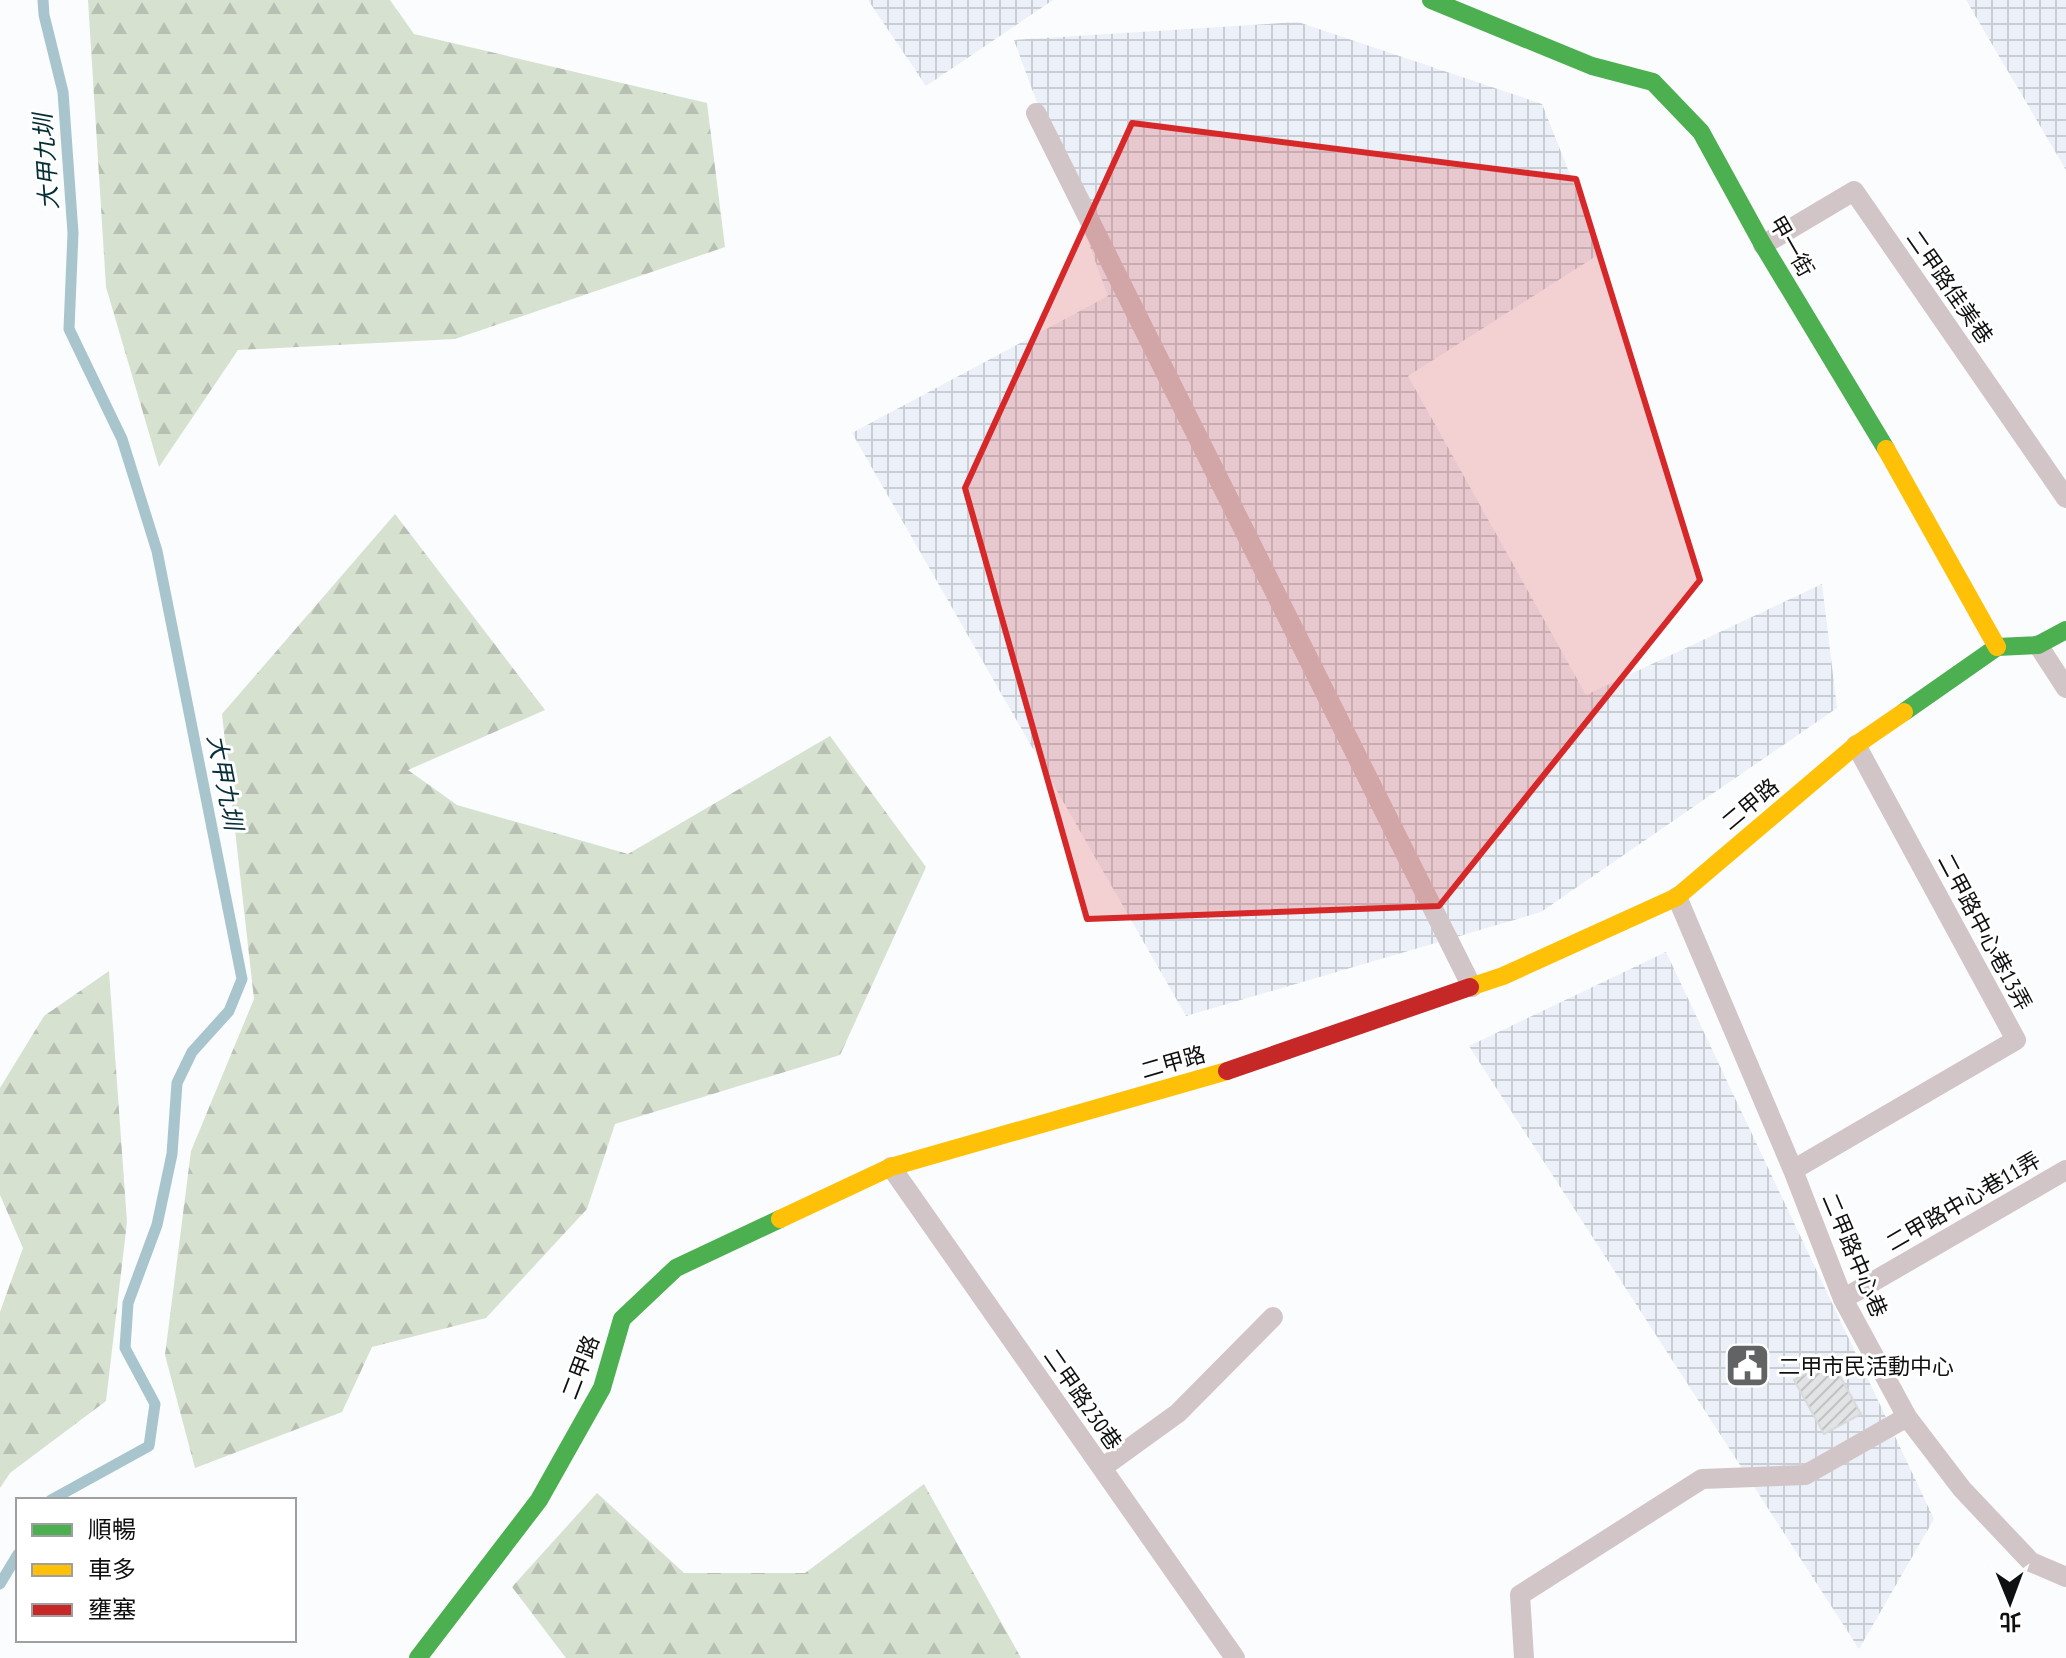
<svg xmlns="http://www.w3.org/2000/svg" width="2066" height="1658" viewBox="0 0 2066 1658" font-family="'PT Sans Narrow','Noto Sans TC',sans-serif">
<defs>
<pattern id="industrial-grid" width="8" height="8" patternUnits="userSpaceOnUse" patternTransform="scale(2)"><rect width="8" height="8" fill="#ecf0f8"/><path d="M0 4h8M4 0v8" fill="none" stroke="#c9cdd4"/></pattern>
<pattern id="forest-firs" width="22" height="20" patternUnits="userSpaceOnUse" patternTransform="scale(2)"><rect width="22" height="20" fill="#d7e1d0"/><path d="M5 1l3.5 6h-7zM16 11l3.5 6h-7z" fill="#b7c0b2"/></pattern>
<pattern id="building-hatch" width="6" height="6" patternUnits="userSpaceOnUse" patternTransform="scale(2)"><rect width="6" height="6" fill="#e2e3e4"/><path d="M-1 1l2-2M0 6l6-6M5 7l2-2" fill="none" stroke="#c1c2c3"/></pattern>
</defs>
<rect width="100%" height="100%" fill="#fbfcfd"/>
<path fill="url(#industrial-grid)" d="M868,0h185l-127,86z
M1966,0h100v170z
M1298,22l244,82 59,149 -193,123 178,319 236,-111 15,124 -296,204 -355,104 -334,-583 256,-137 -94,-256z
M1666,952l268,567 -75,130 -390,-603z"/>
<path fill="url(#forest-firs)" d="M88,0h302l24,34 293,69 18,144 -270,92 -217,11 -79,117 -53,-180z
M395,514l150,196 -137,60 49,35 171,49 202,-118 96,131 -86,188 -225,69 -28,85 -101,109 -114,29 -30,65 -147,56 -30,-113 26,-204 63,-152 -32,-285z
M109,971l18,251 -21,179 -96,72 -10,15v-176l23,-64 -23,-53v-107l44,-72z
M924,1484l97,174h-455l-54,-71 85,-94 87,80h121z"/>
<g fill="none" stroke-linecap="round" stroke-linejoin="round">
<path stroke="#a8c5ce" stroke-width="11" d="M43,0l1,15 19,77 10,141 -4,96 53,110 35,112 85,428 -13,32 -37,41 -15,31 -5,71 -15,71 -29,78 -3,45 30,56 -6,42 -98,54
M0,1584l18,-30"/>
</g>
<path fill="url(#building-hatch)" stroke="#d8d9db" stroke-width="2" d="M1831,1360l30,54 -37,20 -30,-54z"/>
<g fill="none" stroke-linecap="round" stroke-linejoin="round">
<path stroke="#d1c5c7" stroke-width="20" d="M1036,113l436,874
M1763,245l91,-54 212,307
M2038,645l28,43
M1677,897l116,273 50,129 64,118 55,72 69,73 35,15
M891,1167l344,491
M1793,1170l223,-130 -160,-295
M1843,1299l223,-129
M1102,1468l76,-55 95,-96
M1524,1658l-4,-63 182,-116 103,-4 102,-58"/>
<path stroke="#4caf50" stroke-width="18" d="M1431,0l161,66 61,16 48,50 62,113 123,204
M1904,712l93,-65 41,-2 28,-15
M418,1658l121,-158 63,-112 20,-69 54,-51 104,-49"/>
<path stroke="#ffc107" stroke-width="18" d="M1886,449l111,198
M1470,987l33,-11 174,-79 179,-152 48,-33
M780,1219l111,-52 336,-96"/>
<path stroke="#c62828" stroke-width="18" d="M1227,1071l243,-84"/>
</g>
<path fill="#d62828" fill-opacity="0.2" stroke="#d62828" stroke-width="6" stroke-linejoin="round" d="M1132,123l444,56 124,401 -261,326 -352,13 -122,-431z"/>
<defs>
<symbol id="civic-square" viewBox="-11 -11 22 22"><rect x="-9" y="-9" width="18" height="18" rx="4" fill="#626364" stroke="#fff"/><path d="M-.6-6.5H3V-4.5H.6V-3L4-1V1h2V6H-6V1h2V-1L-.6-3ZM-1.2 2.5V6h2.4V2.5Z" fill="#fff"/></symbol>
</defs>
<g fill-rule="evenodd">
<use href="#civic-square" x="1722" y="1340" width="51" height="51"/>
</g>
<g text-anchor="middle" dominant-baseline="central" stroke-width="6" stroke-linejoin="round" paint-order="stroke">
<g font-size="22" fill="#0f1012" stroke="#fff">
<text transform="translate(1792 246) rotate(60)">甲一街</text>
<text transform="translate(1950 287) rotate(55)">二甲路佳美巷</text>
<text transform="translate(1750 804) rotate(-40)">二甲路</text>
<text transform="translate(1985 932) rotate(62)">二甲路中心巷13弄</text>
<text transform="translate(1173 1062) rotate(-16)">二甲路</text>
<text transform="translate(1963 1201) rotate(-30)">二甲路中心巷11弄</text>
<text transform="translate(1855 1255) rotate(67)">二甲路中心巷</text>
<text transform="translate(580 1367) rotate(-69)">二甲路</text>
<text transform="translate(1083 1399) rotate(55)">二甲路230巷</text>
</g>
<g font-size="22" fill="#0f1012" stroke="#fff" text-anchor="start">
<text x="1778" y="1366">二甲市民活動中心</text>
</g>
<g font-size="24" font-style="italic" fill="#052f38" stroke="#fff">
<text transform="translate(46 162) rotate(-94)">大甲九圳</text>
<text transform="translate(225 782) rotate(79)">大甲九圳</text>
</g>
</g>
<rect x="16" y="1498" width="280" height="144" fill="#ffffff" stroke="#9f9fa0" stroke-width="2"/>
<rect x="32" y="1524" width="40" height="12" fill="#4caf50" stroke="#9f9fa0" stroke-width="2"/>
<text x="88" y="1538" font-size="24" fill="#0f1012">順暢</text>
<rect x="32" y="1564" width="40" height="12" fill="#ffc107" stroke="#9f9fa0" stroke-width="2"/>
<text x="88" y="1578" font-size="24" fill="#0f1012">車多</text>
<rect x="32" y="1604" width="40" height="12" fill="#c62828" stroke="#9f9fa0" stroke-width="2"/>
<text x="88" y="1618" font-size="24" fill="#0f1012">壅塞</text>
<g transform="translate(2010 1602) rotate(179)" stroke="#ffffff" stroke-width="6" paint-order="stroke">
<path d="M0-6L14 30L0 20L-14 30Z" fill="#0f1012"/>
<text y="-12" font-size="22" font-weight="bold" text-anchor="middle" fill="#0f1012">北</text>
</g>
</svg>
